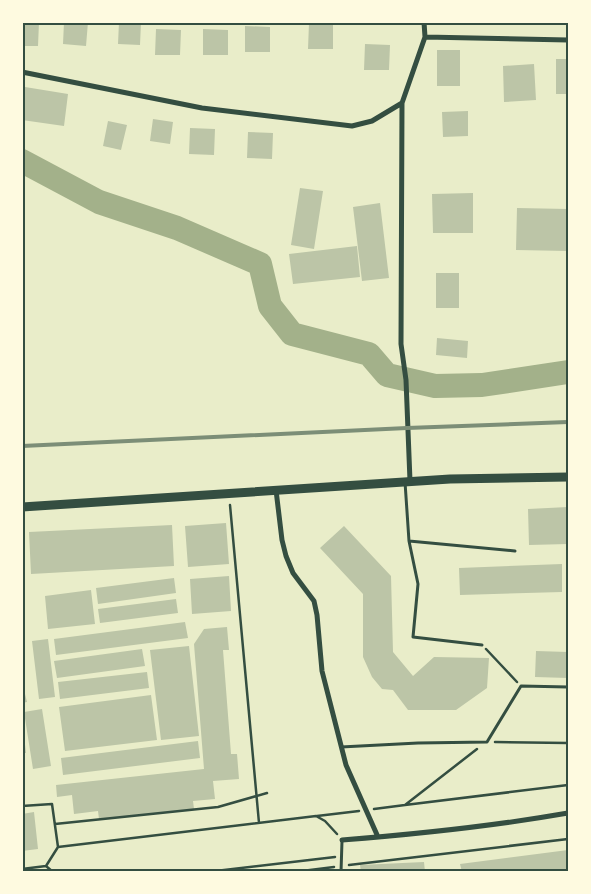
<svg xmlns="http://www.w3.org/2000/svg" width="591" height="894" viewBox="0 0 591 894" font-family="Rubik,sans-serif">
<rect width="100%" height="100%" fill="#e9edc9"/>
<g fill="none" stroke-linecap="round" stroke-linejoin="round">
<path stroke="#a3b18a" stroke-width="24" d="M22,161l77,41 78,26 83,36 10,42 22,28 77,20 18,21 48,11 47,-1 86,-13"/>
</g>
<path fill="#bcc5a7" d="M22,22h17l-1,24h-16z
M64,22h24l-2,24 -23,-2z
M119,22h22l-1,23 -22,-1z
M309,23l24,1v25h-25z
M245,26l25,1v25h-25z
M156,29l25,1 -1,25h-25z
M203,29l25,1v25h-25z
M365,44l25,1 -1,25h-25z
M437,50h23v36h-23z
M556,59h12v35h-12z
M534,64l2,36 -32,2 -1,-36z
M25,87l43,7 -4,32 -42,-6z
M468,111v25l-25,1 -1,-25z
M153,119l20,3 -3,22 -20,-3z
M108,121l19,4 -6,25 -18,-4z
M190,128l25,1 -1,26 -25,-1z
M248,132l25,1 -1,26 -25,-1z
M300,188l23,3 -9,58 -23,-4z
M473,193v40h-40l-1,-39z
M380,203l9,75 -27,3 -9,-74z
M517,208l51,1v42l-52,-1z
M357,246l3,31 -67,7 -4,-30z
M436,273h23v35h-23z
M437,338l31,3 -1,17 -31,-3z
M568,507v37l-39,1 -1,-36z
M226,523l3,41 -41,3 -3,-41z
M172,525l2,41 -143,8 -2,-42z
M344,526l47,50 2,76 20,24 21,-19 55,1 -2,30 -31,22h-48l-15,-20 -11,-1 -10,-12 -9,-20v-63l-43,-46z
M562,564v28l-102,3 -1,-27z
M229,576l2,35 -39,3 -2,-35z
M174,578l2,15 -78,11 -2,-16z
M91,590l4,34 -47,5 -3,-33z
M176,599l2,14 -78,10 -2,-14z
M185,622l3,16 -132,17 -2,-16z
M227,627l2,23h-6l8,104h6l2,25 -26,2 2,18 -22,2 1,8 -95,10 -1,-8 -24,3 -2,-19 -15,2 -1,-12 148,-16 -10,-125 10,-15z
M48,639l7,58 -16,2 -7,-58z
M189,646l10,90 -38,4 -11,-90z
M142,649l3,17 -88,12 -3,-17z
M536,651l32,1v26l-33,-1z
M147,672l2,16 -89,11 -2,-17z
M22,682l5,20 -5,1z
M151,695l6,45 -92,11 -6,-44z
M42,709l9,57 -18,3 -9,-57z
M22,736h2l2,17h-4z
M198,741l2,17 -137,17 -2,-17z
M34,812l4,37 -16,2v-37z
M568,850v22h-106l-2,-8z
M424,862l1,10h-64l-1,-7z"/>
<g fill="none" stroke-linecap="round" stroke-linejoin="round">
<path stroke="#344e41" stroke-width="2.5" d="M230,505l29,318
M486,649l31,33
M495,742l73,1
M477,749l-72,56 163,-20
M22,806l30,-2 6,43
M374,809l31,-4
M317,816l42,-5
M55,824l163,-17 49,-14
M349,865l219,-26
M46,866l7,6
M22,869l24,-3 12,-19 258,-31 9,5 12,13
M207,872l128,-15
M294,872l40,-5"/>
<path stroke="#344e41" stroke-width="3" d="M405,482l4,59 9,43 -5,53 69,8
M409,541l106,10
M341,747l77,-4 69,-1 34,-56 47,1
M341,872l1,-31"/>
<path stroke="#344e41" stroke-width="5" d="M425,37l143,3
M22,72l180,36 150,18 20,-5 30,-18
M410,481l-4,-101 -5,-36 1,-241 23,-66 -1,-15
M276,490l6,50 4,16 7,17 21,28 3,14 5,56 24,94 32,72
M342,840c76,-6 152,-14 226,-27"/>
<path stroke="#344e41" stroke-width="9" d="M22,507l428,-28 118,-2"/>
<path stroke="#7c8e77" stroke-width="4" d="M22,446l385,-18 161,-6"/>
</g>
<rect width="591" height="894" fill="none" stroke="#fefae0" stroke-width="48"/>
<rect x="24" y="24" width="543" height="846" fill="none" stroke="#344e41" stroke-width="2"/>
</svg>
